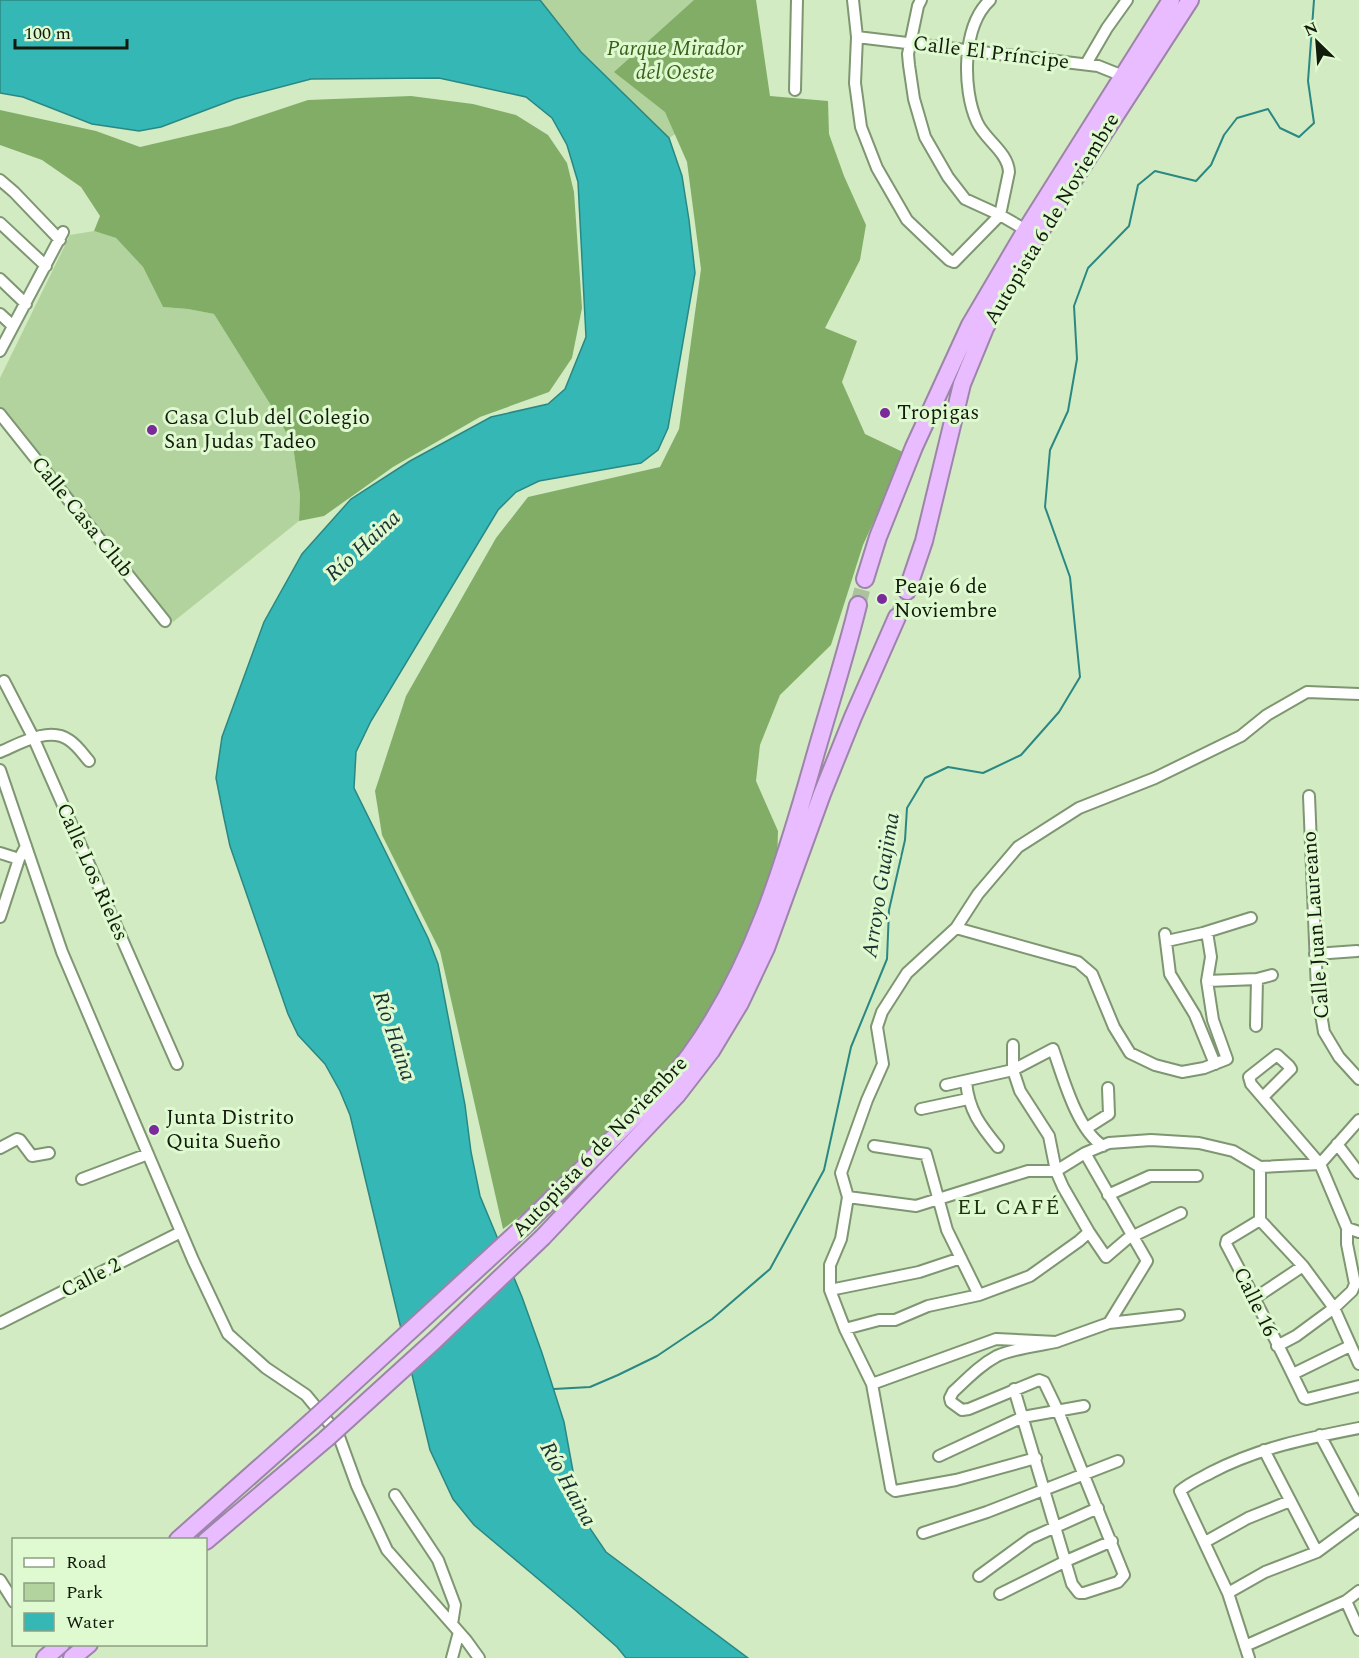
<svg xmlns="http://www.w3.org/2000/svg" width="1359" height="1658" viewBox="0 0 1359 1658" font-family="Spectral,serif">
<rect width="100%" height="100%" fill="#d2ebc3"/>
<path fill="#b2d39e" d="M540,0h189l9,95 -69,43 -88,-86z
M94,231l22,7 27,29 20,40 25,2 26,5 63,101 16,31 7,49 -1,26 -126,101 -173,-214v-30l70,-143z"/>
<path fill="#82ad67" d="M694,0h62l14,96 58,5 1,33 15,42 22,49 -6,35 -35,68 32,13 -15,41 23,52 40,19 -42,92 -32,100 -51,50 -20,50 -4,36 22,50 -1,35 -31,83 -36,68 -52,69 -125,120 -30,23 -63,-278 -58,-116 -7,-44 31,-95 90,-158 32,-41 132,-30 19,-38 22,-160 -14,-107 -22,-50 -51,-40z
M411,96l62,8 43,11 32,20 19,28 7,29 8,116 -10,50 -23,34 -69,25 -87,50 -69,49 -25,5 1,-26 -7,-49 -16,-31 -63,-101 -26,-5 -25,-2 -20,-40 -27,-29 -22,-7 6,-15 -19,-29 -39,-27 -42,-15v-35l96,21 44,16 90,-21 78,-26z"/>
<path fill="#35b7b6" stroke="#2a8883" stroke-width="1.5" d="M0,0h540l41,52 88,86 13,38 7,44 6,53 -27,155 -10,22 -17,13 -102,18 -23,11 -18,18 -127,211 -15,31 -2,36 74,150 10,26 27,141 6,47 9,44 42,101 20,56 22,69 13,71 10,31 19,28 142,106h-122l-9,-11 -43,-38 -100,-84 -21,-26 -23,-49 -80,-335 -10,-24 -15,-27 -27,-29 -10,-21 -58,-168 -6,-28 -8,-40 6,-41 42,-115 38,-68 49,-55 59,-38 81,-44 57,-13 17,-15 21,-52 -8,-155 -11,-37 -15,-27 -26,-21 -87,-19 -128,1 -76,20 -74,28 -22,4 -47,-7 -69,-27 -23,-4z"/>
<path fill="#d2ebc3" d="M501,1240l14,33 -107,98 -9,-38z"/>
<g fill="none" stroke-linecap="round" stroke-linejoin="round">
<path stroke="#2a8883" stroke-width="2" d="M554,1389l36,-2 28,-12 39,-19 55,-37 58,-50 54,-99 27,-123 36,-88 2,-49 16,-70 2,-32 18,-30 23,-11 35,6 38,-18 38,-43 21,-35 -10,-100 -25,-70 5,-57 18,-39 9,-52 -3,-53 14,-38 41,-42 9,-41 17,-14 41,10 15,-16 13,-30 13,-17 31,-9 12,19 19,9 15,-14 -6,-42 6,-81"/>
<path stroke="#acc19e" stroke-width="16" stroke-dasharray="16 8" stroke-linecap="butt" d="M858,605l7,-26
M897,617l10,-26"/>
<defs>
<path id="minor" d="M853,0l4,37 -2,46 6,44 16,41 30,52 42,40 5,2 46,-47 9,-43c-1,-20 -24,-32 -32,-50 -15,-33 -15,-96 13,-122
M921,0l-3,6 -10,48 1,11 5,34 11,38 23,40 17,22 35,16 26,15
M857,37l241,29 25,10
M1086,64l21,-36 20,-28
M795,90l2,-90
M0,180l14,12 46,48
M0,223l46,43
M0,279l26,25
M0,314l13,12
M0,351l63,-119
M0,414l165,207
M4,681l29,56 144,327
M0,752c19,-8 49,-26 69,-12 8,5 14,14 20,21
M0,770l62,182 131,308 35,74 38,34 40,27 32,39 19,52 30,64 79,90 13,18
M1309,796l8,194 7,42 15,25 20,22
M0,853l19,6
M0,917l19,-58 7,-13
M956,928l122,34 14,12 22,53 16,26 25,12 27,7 22,-4 23,-9 -14,-39 -6,-39 4,-24 -4,-25
M1165,934l5,40 25,41 20,49
M1167,941l36,-8 48,-15
M1315,954l42,-3
M1207,981l50,-2 15,-4
M1256,1026l1,-47
M1013,1045v25l7,21 29,45 7,35 7,16 26,45 17,25 21,-18 54,-26
M966,1082c3,29 14,43 32,65
M946,1085l67,-15 40,-21c10,28 24,81 50,97
M1263,1097l28,-28 -2,-3 -12,-11 -28,22 2,7 69,80 27,64v16l8,40 -3,7 -18,17 -38,28 -19,10
M921,1109l47,-10
M1087,1128l22,-14 -1,-26
M1337,1144l22,29
M874,1146l52,8 21,76 32,65
M0,1148l17,-9 3,1 12,16 17,-3
M1260,1167v53l43,46 31,42 25,56
M82,1179l66,-25
M1108,1195l42,-19h47
M848,1197l68,9 112,-35h28l29,-18 24,-10 42,-3 48,3 34,8 27,16 60,-3 39,-44
M1260,1220l-33,20 -1,4c27,51 53,102 78,154l3,1 52,-13
M1347,1228l12,4
M830,1290l89,-18 42,-14
M1255,1298l48,-32
M0,1323l181,-91
M1109,1323l70,-8
M845,1329l34,-9h16l33,-14 51,-11 51,-19 49,-35 10,-9
M1297,1372l53,-26
M872,1384l124,-45 60,3 53,-19 38,-62 -62,-108
M1014,1389l58,195 7,9h5l34,-11 6,-7 -66,-164 -14,-29 -5,-2 -70,29 -7,1 -11,-8 -1,-4 3,-6c14,-13 27,-27 44,-36 18,-8 40,-10 59,-14
M1320,1435l39,73
M1264,1450l53,102
M939,1456l84,-39 61,-11
M1036,1458l-80,22 -61,11 -4,-3 -19,-104 -27,-55 -15,-39v-25l11,-26 7,-42 -7,-24 26,-73 16,-36 -6,-37 5,-15 25,-39 49,-45 22,-34 40,-47 61,-39 76,-30 86,-42 26,-21 40,-23 52,2
M395,1495l43,65 17,45 -3,19
M923,1533l64,-21 131,-51
M1205,1542l43,-24 42,-17
M979,1576l52,-38 67,-30
M0,1580l14,22
M1228,1593l37,-21 52,-20 42,-31
M1000,1594l66,-33 46,-20
M1346,1601l13,29
M1245,1646l101,-45 13,-10
M452,1658l7,-26
M1249,1658l-21,-65 -48,-102c9,-8 21,-13 32,-19 46,-24 96,-34 147,-44"/>
<path id="highway" d="M865,579l13,-42 36,-90 56,-122 56,-95 145,-230
M907,591l17,-50 38,-157 23,-56 42,-76 163,-252
M522,1228c38,-37 76,-74 113,-112 19,-19 39,-39 55,-61 63,-87 94,-190 123,-292 15,-53 32,-105 45,-158
M543,1237l134,-142 34,-44 29,-48 26,-55 56,-154 31,-77 44,-100
M178,1540l134,-119
M206,1541l120,-102
M45,1658l16,-14
M72,1658l17,-14"/>
</defs>
<use href="#minor" stroke="#7e9671" stroke-width="14"/>
<use href="#highway" stroke="#9d84a9" stroke-width="20"/>
<use href="#minor" stroke="#fff" stroke-width="10"/>
<use href="#highway" stroke="#e8bcfe" stroke-width="16"/>
<defs>
<path id="highway-bridge" d="M312,1421l210,-193
M326,1439l109,-99 108,-103"/>
</defs>
<use href="#highway-bridge" stroke="#9d84a9" stroke-width="20" stroke-linecap="butt"/>
<use href="#highway-bridge" stroke="#e8bcfe" stroke-width="16"/>
</g>
<g fill="#7a2a9a" stroke="#dff9d0" stroke-width="2">
<circle cx="885" cy="413" r="6"/>
<circle cx="152" cy="430" r="6"/>
<circle cx="882" cy="599" r="6"/>
<circle cx="154" cy="1130" r="6"/>
</g>
<g text-anchor="middle" dominant-baseline="central" stroke-width="6" stroke-linejoin="round" paint-order="stroke">
<g font-size="21" font-style="italic" fill="#386018" stroke="#dff9d0">
<text x="675" y="49">Parque Mirador<tspan x="675" dy="24">del Oeste</tspan></text>
</g>
<g font-size="21" fill="#121b0c" stroke="#dff9d0">
<text transform="translate(991 53) rotate(7)">Calle El Príncipe</text>
<text transform="translate(1052 219) rotate(-59)">Autopista 6 de Noviembre</text>
<text transform="translate(82 517) rotate(51)">Calle Casa Club</text>
<text transform="translate(92 872) rotate(66)">Calle Los Rieles</text>
<text transform="translate(1316 925) rotate(-94)">Calle Juan Laureano</text>
<text transform="translate(600 1147) rotate(-46)">Autopista 6 de Noviembre</text>
<text transform="translate(91 1278) rotate(-27)">Calle 2</text>
<text transform="translate(1255 1302) rotate(64)">Calle 16</text>
</g>
<g font-size="21" fill="#121b0c" stroke="#dff9d0" text-anchor="start">
<text x="897" y="413">Tropigas</text>
<text x="164" y="418">Casa Club del Colegio<tspan x="164" dy="24">San Judas Tadeo</tspan></text>
<text x="894" y="587">Peaje 6 de<tspan x="894" dy="24">Noviembre</tspan></text>
<text x="166" y="1118">Junta Distrito<tspan x="166" dy="24">Quita Sueño</tspan></text>
</g>
<g font-size="22" font-style="italic" fill="#1b3131" stroke="#dff9d0">
<text transform="translate(363 546) rotate(-43)">Río Haina</text>
<text transform="translate(881 885) rotate(-81)">Arroyo Guajima</text>
<text transform="translate(394 1036) rotate(71)">Río Haina</text>
<text transform="translate(568 1484) rotate(61)">Río Haina</text>
</g>
<g font-size="22" letter-spacing="1.5" fill="#1e3211" stroke="#dff9d0">
<text x="1009" y="1207">EL CAFÉ</text>
</g>
</g>
<rect x="12" y="1538" width="195" height="108" fill="#dff9d0" stroke="#8da082" stroke-width="1.5"/>
<rect x="24" y="1558" width="30" height="9" fill="#ffffff" stroke="#8da082" stroke-width="1.5"/>
<text x="66" y="1568" font-size="18" fill="#121b0c">Road</text>
<rect x="24" y="1583" width="30" height="18" fill="#b2d39e" stroke="#8da082" stroke-width="1.5"/>
<text x="66" y="1598" font-size="18" fill="#121b0c">Park</text>
<rect x="24" y="1613" width="30" height="18" fill="#35b7b6" stroke="#8da082" stroke-width="1.5"/>
<text x="66" y="1628" font-size="18" fill="#121b0c">Water</text>
<g transform="translate(1317 42) rotate(335)" stroke="#dff9d0" stroke-width="4.5" paint-order="stroke">
<path d="M0-4.5L10 22L0 15L-10 22Z" fill="#121b0c"/>
<text y="-9" font-size="16" font-weight="bold" text-anchor="middle" fill="#121b0c">N</text>
</g>
<path d="M15 39v9h112v-9" fill="none" stroke="#121b0c" stroke-width="3"/>
<text x="24" y="39" font-size="18" fill="#121b0c" stroke="#dff9d0" stroke-width="4.5" paint-order="stroke">100 m</text>
</svg>
